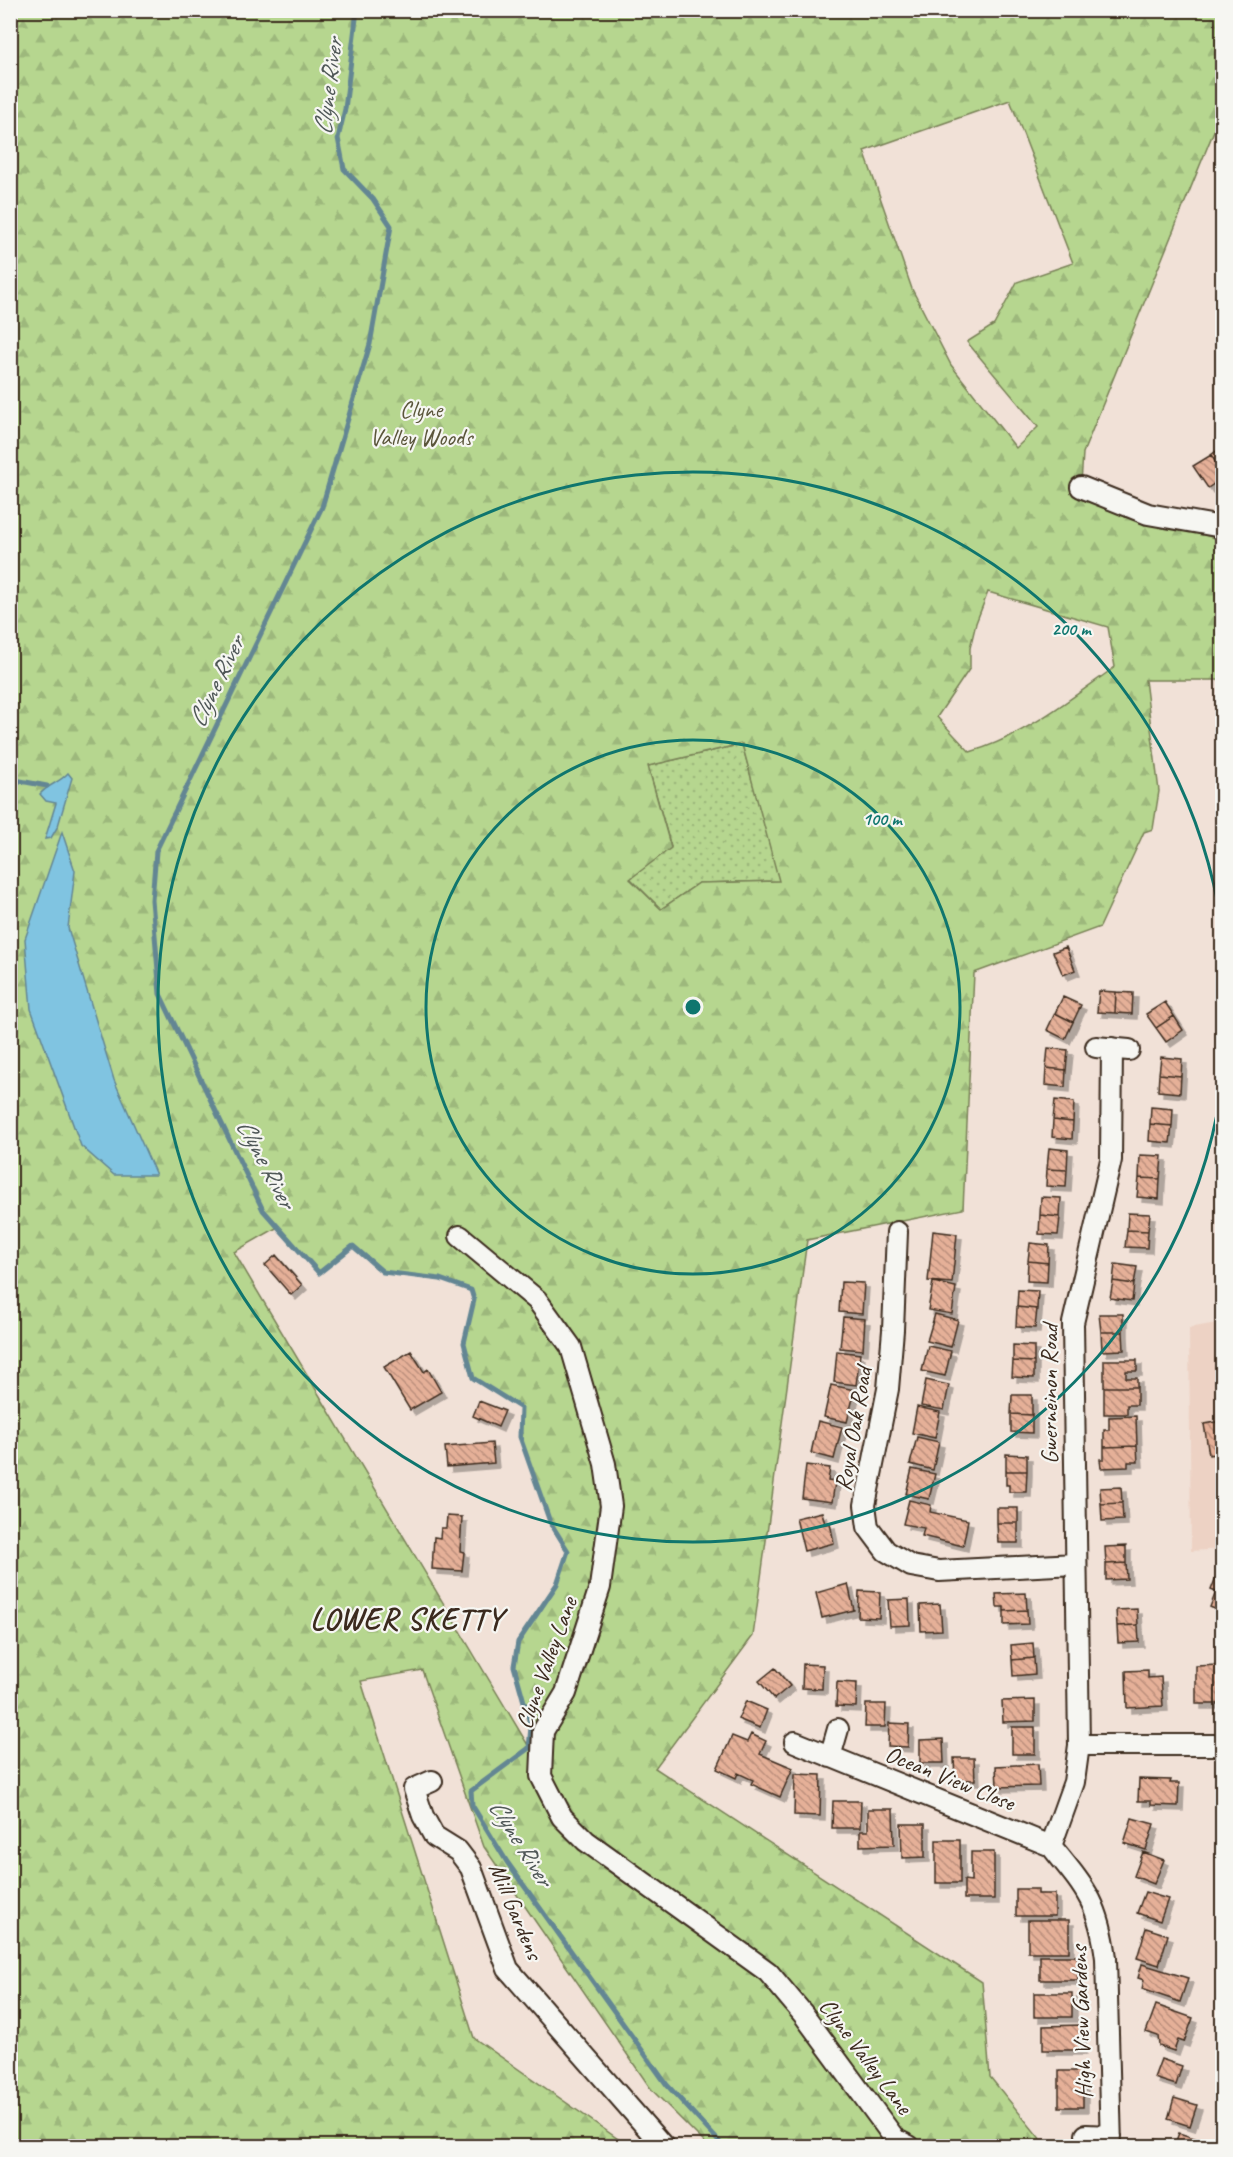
<svg xmlns="http://www.w3.org/2000/svg" width="1233" height="2157" viewBox="0 0 1233 2157" font-family="Caveat,sans-serif">
<defs>
<pattern id="green-dots" width="8" height="8" patternUnits="userSpaceOnUse" patternTransform="scale(1.5)"><rect width="8" height="8" fill="#b6d68f"/><path d="M2 2h.1M6 6h.1" fill="none" stroke="#9db87b" stroke-width="1.8" stroke-linecap="round"/></pattern>
<pattern id="forest-firs" width="22" height="20" patternUnits="userSpaceOnUse" patternTransform="scale(1.5)"><rect width="22" height="20" fill="#b6d68f"/><path d="M5 1l3.5 6h-7zM16 11l3.5 6h-7z" fill="#9db87b"/></pattern>
<pattern id="building-back-hatch" width="6" height="6" patternUnits="userSpaceOnUse" patternTransform="scale(1.5)"><rect width="6" height="6" fill="#e5b098"/><path d="M-1 5l2 2M0 0l6 6M5-1l2 2" fill="none" stroke="#bb8f7b"/></pattern>
<filter id="shadow"><feDropShadow dx="5" dy="5" stdDeviation="0" flood-color="#0004"/></filter>
</defs>
<rect width="100%" height="100%" fill="#f1e1d7"/>
<filter id="ink" filterUnits="userSpaceOnUse"><feTurbulence type="fractalNoise" baseFrequency=".0167" numOctaves="2"/><feDisplacementMap in="SourceGraphic" scale="12" xChannelSelector="R" yChannelSelector="G"/><feConvolveMatrix kernelMatrix="1 2 1 2 8 2 1 2 1" color-interpolation-filters="sRGB"/></filter>
<g filter="url(#ink)">
<path fill="#edd2c4" d="M1222,1322v227l-31,2 -2,-223z"/>
<path fill="url(#green-dots)" stroke="#788056" stroke-width="1.5" d="M742,744l38,137 -81,2 -38,26 -31,-31 41,-31 -23,-81z"/>
<path fill="url(#forest-firs)" stroke="#788056" stroke-width="1.5" fill-rule="evenodd" d="M11,11h1211v100l-139,342 -3,46 142,41v140h-77l14,111 -6,38 -9,3 -44,95 -126,46 -11,236 -156,31 -54,396 -98,132 327,214 8,95 56,69h-338l-57,-57 -167,-242 -62,-177 -61,11 113,357 154,108h-617zM1010,100l63,163 -56,19 -23,43 -27,17 71,85 -22,21 -65,-83 -39,-76 -48,-138zM988,592l120,35 7,40c-45,32 -90,69 -145,85l-33,-35 33,-49v-20l6,-25zM742,744l37,137 -80,2 -38,26 -31,-30 41,-31 -23,-82zM278,1227l41,46 34,-27 30,26 57,7 31,11 3,10 -10,43 9,35 48,30 -1,29 30,85 18,29 -11,33 -39,58 -4,24 17,61 -2,20 -295,-495z"/>
<path fill="#80c4e1" stroke="#648693" stroke-width="1.5" d="M68,773l4,5 -14,48 -7,12 -6,1 11,-36 -10,-2 -6,-7c9,-10 19,-11 28,-21z
M62,832l13,39 -7,57 46,152 42,95h-42l-33,-29 -50,-137 -6,-70z"/>
<g fill="none" stroke-linecap="round" stroke-linejoin="round">
<path stroke="#648693" stroke-width="5" d="M357,10l-12,99 -7,29 6,31 29,30 18,27 -21,118 -48,163 -166,344 -4,49 8,94 103,216 56,63 34,-27 30,26 57,7 31,11 3,10 -10,43 9,35 48,30 -1,29 30,85 18,29 -11,33 -39,58 -4,24 17,61 -2,21 -58,43 1,14 35,57 160,223 56,61
M10,782l5,-2 32,6"/>
</g>
<path fill="url(#building-back-hatch)" stroke="#3b2a1e" stroke-width="1.5" filter="url(#shadow)" d="M1222,447v25l-11,-17z
M1211,455l11,17v6l-14,10 -15,-22z
M1066,947l9,23 -12,5 -10,-23z
M1099,991l17,1 -1,21 -18,-1z
M1116,992l17,1 -1,21 -17,-1z
M1063,997l18,8 -8,17 -18,-9z
M1165,1002l9,14 -18,12 -10,-14z
M1055,1013l18,9 -8,17 -18,-9z
M1174,1016l9,14 -17,12 -10,-14z
M1048,1048l20,2 -2,20 -20,-2z
M1161,1057l21,2 -1,17 -22,-2z
M1046,1068l20,2 -1,17 -20,-2z
M1159,1074l22,2 -1,17 -22,-2z
M1055,1100l19,2 -1,20 -20,-2z
M1151,1107l22,2 -1,17 -22,-2z
M1053,1120l20,2 -1,17 -20,-2z
M1150,1124l22,2 -2,17 -21,-2z
M1049,1148l19,2 -1,20 -20,-1z
M1140,1155l22,1 -2,23 -21,-1z
M1047,1169l20,1 -1,17 -20,-1z
M1139,1178l21,1 -1,20 -22,-2z
M1041,1197l20,1 -1,19 -20,-2z
M1128,1213l22,1 -2,17 -21,-1z
M1040,1215l20,2 -2,18 -19,-1z
M1127,1230l21,1 -1,17 -22,-1z
M933,1231l24,3 -5,49 -24,-2z
M1030,1243l19,2 -1,18 -20,-2z
M276,1255l26,30 -11,10 -26,-30z
M1028,1261l20,2 -1,19 -20,-1z
M1115,1264l22,3 -3,17 -21,-3z
M1113,1281l21,3 -2,17 -22,-3z
M841,1282l23,1 -2,31 -23,-2z
M933,1282l23,5 -4,27 -24,-4z
M1018,1290l20,1 -1,18 -20,-2z
M1017,1307l20,2 -2,19 -19,-1z
M935,1314l23,6 -7,27 -24,-6z
M1099,1314h24v18h-22z
M843,1317l22,2 -2,31 -23,-2z
M1101,1332h22l1,18 -22,1z
M1013,1345l21,1v16l-21,-1z
M928,1346l23,5 -6,25 -23,-5z
M411,1351l13,21 4,-3 13,23 -31,18 -26,-43z
M837,1351l23,3 -4,31 -22,-3z
M1104,1360h33v11h-11v7h11v9h-33z
M1013,1361l21,1v16l-22,-1z
M926,1380l23,5 -5,25 -23,-4z
M831,1385l24,5 -8,32 -23,-5z
M1104,1387h33v18h-10v9h-23z
M1012,1395h20v20l-21,-1z
M479,1401l26,10 -7,16 -25,-11z
M917,1407l23,5 -5,26 -23,-5z
M1011,1414l21,1v18l-21,-1z
M1136,1416l1,30 -33,1v-17h5v-13z
M818,1421l24,6 -8,32 -23,-6z
M1222,1421v32l-13,2 -5,-31z
M917,1437l22,5 -6,28 -23,-6z
M492,1443l2,20 -47,4 -2,-20z
M1137,1446l1,16h-10v5l-27,1 -1,-9h4v-12z
M1006,1454l21,1v16h-21z
M806,1465l24,3 -2,13 7,1 -3,20 -30,-4z
M912,1469l23,5 -6,25 -23,-5z
M1006,1471h21l-1,21h-17v-7h-3z
M1121,1487l1,16 -21,1 -1,-16z
M909,1500l22,5 -1,7 38,8 -5,26 -41,-10 2,-8 -21,-4z
M1122,1503l1,17 -21,1 -1,-17z
M997,1508h21v15h-21z
M822,1512l3,12 5,-1 4,20 -30,8 -8,-33z
M447,1516l15,1 -2,34 4,1 -2,19 -30,-2 2,-32 6,1 1,-10h5z
M997,1523h21v20h-20z
M1126,1546v17l-20,1 -1,-17z
M1126,1563l1,16 -21,1v-16z
M1218,1572l4,2v28l-3,9 -9,-4 6,-15 -5,-2z
M848,1584l6,26 -32,8 -6,-25z
M859,1591l21,1 -1,26 -21,-1z
M1026,1593l1,17 -23,1v-4h-7l-1,-13z
M909,1599l1,26 -20,1 -2,-26z
M940,1604l2,26 -21,1 -1,-26z
M1137,1609l1,16 -21,1 -1,-16z
M1027,1610l1,14 -24,1v-14z
M1138,1625l1,17 -21,1 -1,-17z
M1033,1643l1,15 -22,2 -1,-15z
M1034,1658l1,16 -22,2 -1,-16z
M803,1664l20,1 -1,24 -20,-1z
M1219,1665v39h-23v-38z
M775,1668l15,18 -16,13 -15,-18z
M1148,1670v8l13,-1 2,29 -36,2 -1,-37z
M837,1682l20,1 -1,24 -20,-1z
M1035,1700v21l-32,1 -1,-21z
M746,1701l21,9 -7,18 -22,-9z
M866,1704h20l-1,23h-20z
M889,1723l20,1 -1,23 -20,-1z
M1012,1727h23v27h-23z
M751,1734l15,7 -6,13 33,14 -13,29 -29,-13 2,-4 -15,-7 -2,5 -19,-9 15,-33 15,6z
M943,1739l1,24h-24v-23z
M954,1758h20l1,22h-20z
M1038,1764l1,22 -42,1 -1,-21z
M795,1774l26,1 -1,41 -26,-1z
M1139,1779l32,1 -1,3h9l-1,23 -27,-1v-4h-13z
M833,1801h28l-1,27h-28z
M868,1809h25l1,36 -34,1v-15h8z
M1132,1818l22,6 -8,26 -22,-7z
M901,1824h24v33l-23,1z
M936,1840h24v43h-24z
M971,1852h23v47h-30v-19l7,1z
M1143,1852l21,8 -10,24 -20,-8z
M1016,1889h22v5h17v22h-39z
M1145,1892l23,7 -8,22 -23,-8z
M1028,1920h41v32h-41z
M1146,1928l22,7 -9,30 -22,-7z
M1040,1956h38v24h-38z
M1142,1964l46,14 -8,24 -38,-13 2,-9 -6,-2z
M1034,1993h38v24h-38z
M1156,2005l37,13 -9,24 -6,-2 -4,11 -15,-5 -1,-10 -12,-4z
M1081,2025v25h-38v-24z
M1161,2059l21,7 -6,19 -22,-7z
M1059,2071h24v36h-24z
M1174,2098l23,7 -7,21 -22,-7z
M1179,2133l18,6 -3,7h-42l3,-7 19,7z"/>
<g fill="none" stroke-linecap="round" stroke-linejoin="round">
<defs>
<path id="street" d="M1081,487l67,27 74,13
M1096,1047l33,3
M897,1232l-4,98 -5,59 -23,116 3,22 18,24 25,15 28,5 136,-7
M460,1236l77,64 34,47 34,117 6,42 -11,81 -34,106 -23,38 -2,45 21,41 24,24 182,131 36,43 91,124 14,7
M795,1742l256,104
M1079,1745h143
M830,1757l8,-28
M432,1781l-18,8 9,27 11,20 24,15 13,17 37,101 155,177
M1086,2135l25,1
M1111,2146l-5,-188c-7,-56 -21,-70 -55,-112l23,-64 5,-37 -6,-422 38,-163 1,-112"/>
</defs>
<use href="#street" stroke="#3b2a1e" stroke-width="24"/>
<use href="#street" stroke="#f6f6f2" stroke-width="20"/>
</g>
</g>
<g fill="none" stroke="#0f766e" stroke-width="3">
<circle cx="693" cy="1007" r="267"/>
<path d="M1222 1086A535 535 0 1 1 1222 928"/>
</g>
<g text-anchor="middle" dominant-baseline="central" stroke-width="4.5" stroke-linejoin="round" paint-order="stroke">
<g font-size="24" fill="#5a553a" stroke="#f6f6f2">
<text x="421" y="409">Clyne<tspan x="421" dy="28">Valley Woods</tspan></text>
</g>
<g font-size="24" fill="#3b2a1e" stroke="#f6f6f2">
<text transform="translate(1049 1394) rotate(-90)">Gwerneinon Road</text>
<text transform="translate(853 1429) rotate(-80)">Royal Oak Road</text>
<text transform="translate(546 1663) rotate(-70)">Clyne Valley Lane</text>
<text transform="translate(950 1778) rotate(22)">Ocean View Close</text>
<text transform="translate(516 1911) rotate(67)">Mill Gardens</text>
<text transform="translate(1081 2022) rotate(-92)">High View Gardens</text>
<text transform="translate(866 2056) rotate(53)">Clyne Valley Lane</text>
</g>
<g font-size="26" font-style="italic" fill="#505858" stroke="#f6f6f2">
<text transform="translate(328 87) rotate(-83)">Clyne River</text>
<text transform="translate(216 682) rotate(-64)">Clyne River</text>
<text transform="translate(266 1163) rotate(62)">Clyne River</text>
<text transform="translate(521 1842) rotate(58)">Clyne River</text>
</g>
<g font-size="30" font-weight="bold" letter-spacing="1.5" fill="#3b2a1e" stroke="#f6f6f2">
<text x="407" y="1619">LOWER SKETTY</text>
</g>
</g>
<circle cx="693" cy="1007" r="9" fill="#0f766e" stroke="#f6f6f2" stroke-width="3"/>
<g font-size="18" text-anchor="middle" font-weight="bold" fill="#0f766e" stroke="#f6f6f2" stroke-width="4.5" stroke-linejoin="round" paint-order="stroke">
<text x="1071" y="635">200 m</text>
<text x="882" y="825">100 m</text>
</g>
<rect width="1233" height="2157" fill="none" stroke="#f6f6f2" stroke-width="36"/>
<rect x="18" y="18" width="1197" height="2121" fill="none" stroke="#3b2a1e" stroke-width="2" filter="url(#ink)"/>
</svg>
